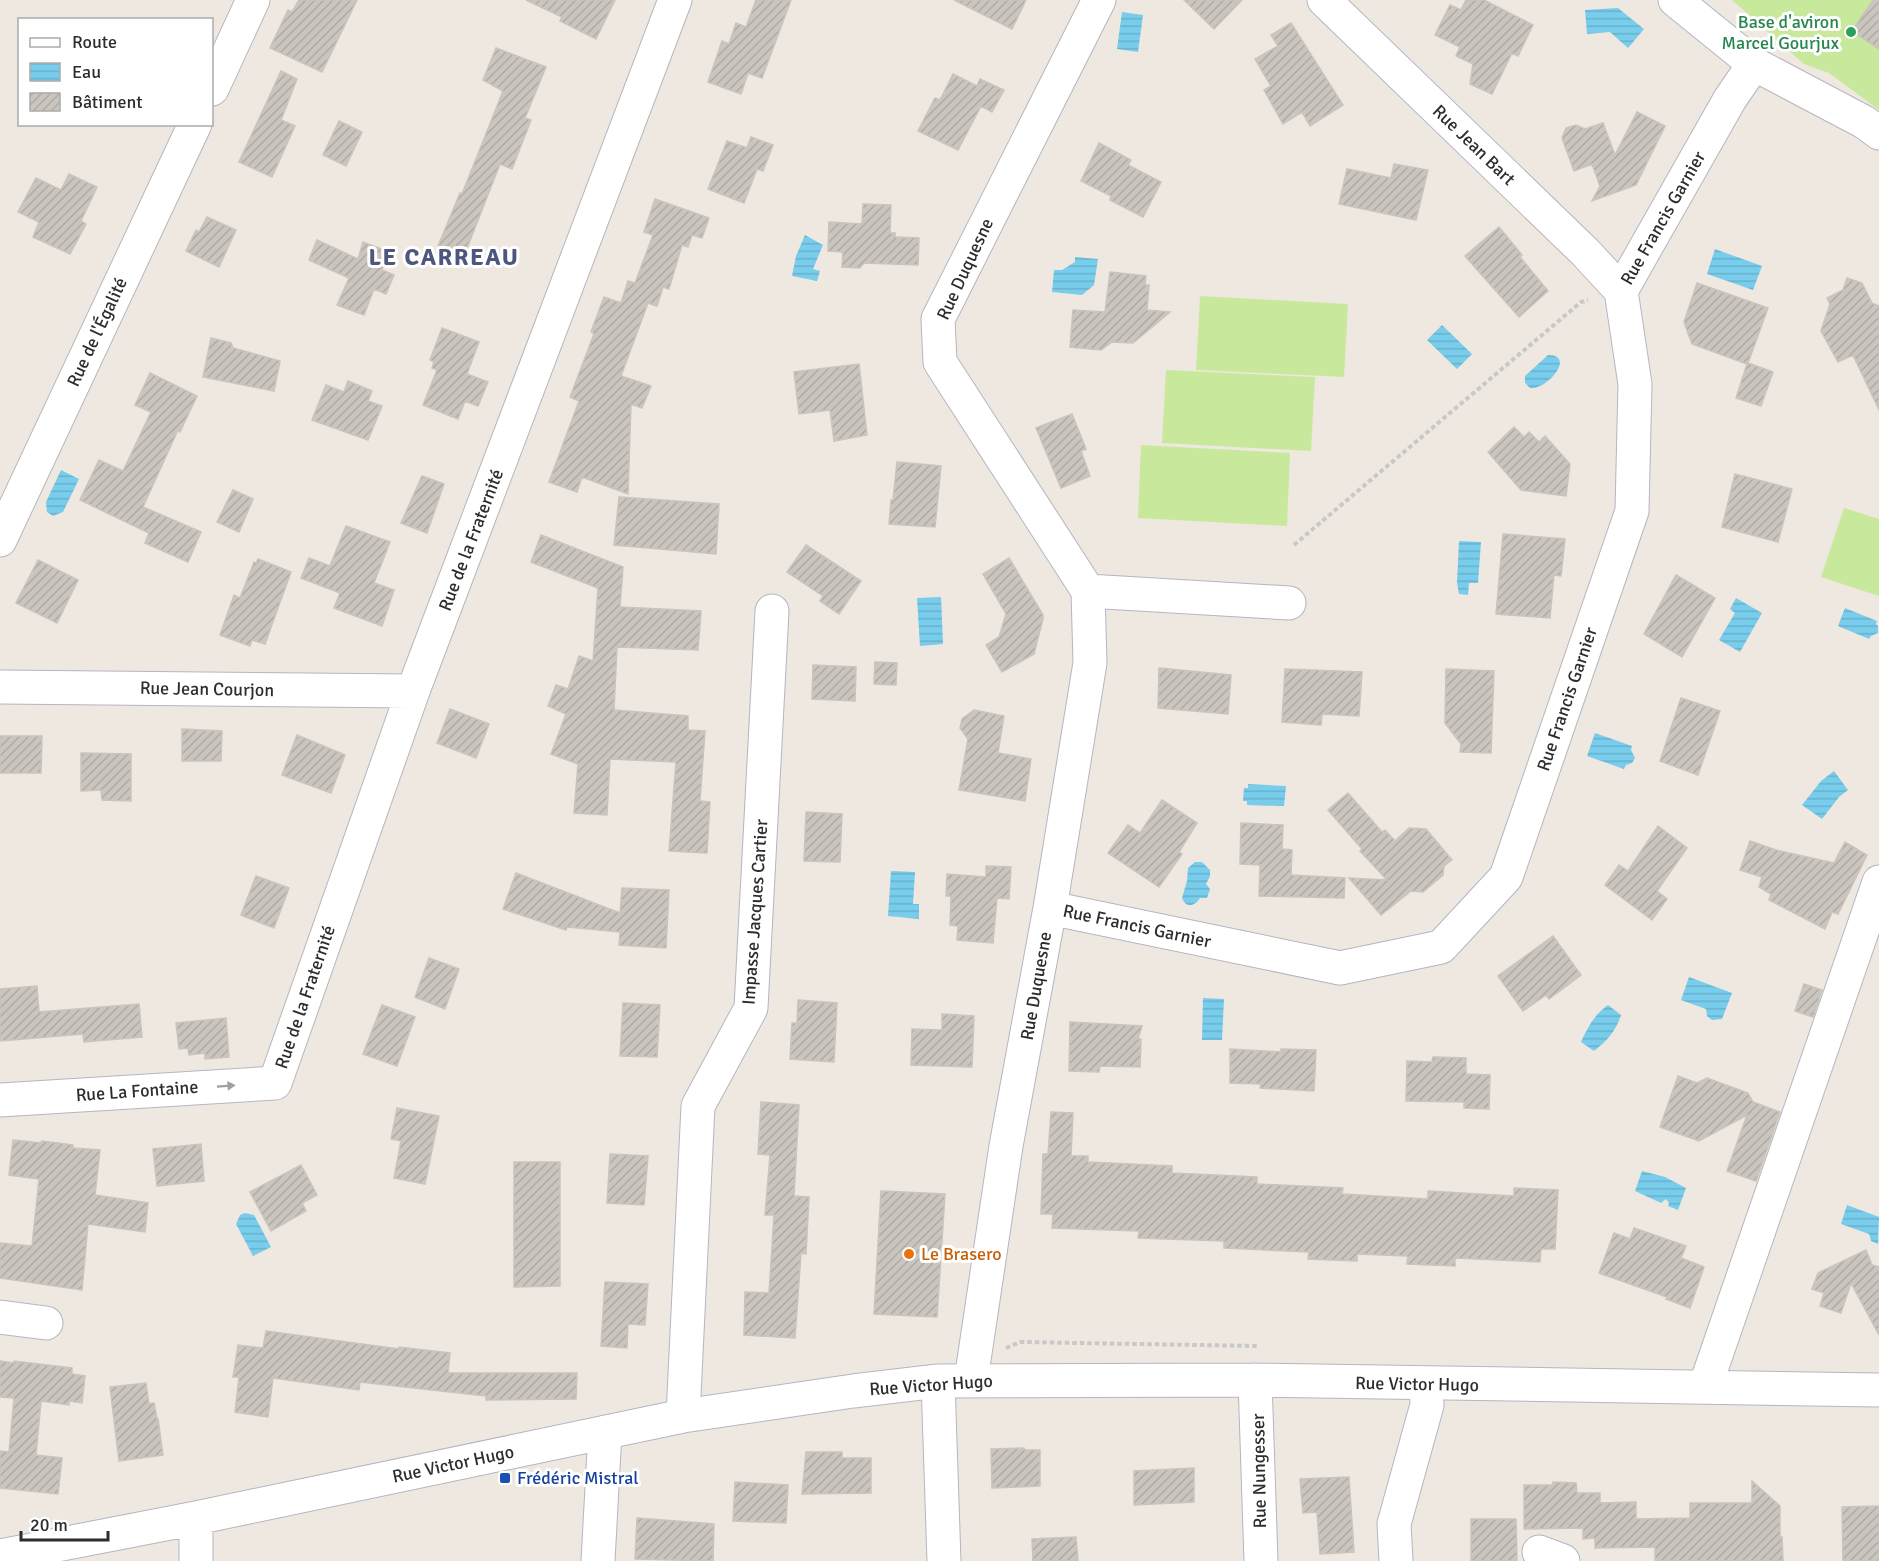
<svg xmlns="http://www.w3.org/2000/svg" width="1879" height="1561" viewBox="0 0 1879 1561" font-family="Signika,sans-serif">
<defs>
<pattern id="water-rules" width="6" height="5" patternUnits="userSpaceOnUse" patternTransform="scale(1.5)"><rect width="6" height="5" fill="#78cdec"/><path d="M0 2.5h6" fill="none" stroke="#68b0cb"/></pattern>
<pattern id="building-hatch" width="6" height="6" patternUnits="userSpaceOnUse" patternTransform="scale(1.5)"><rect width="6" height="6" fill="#cac6bf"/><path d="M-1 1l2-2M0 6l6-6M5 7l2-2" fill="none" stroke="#aeaaa4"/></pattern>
</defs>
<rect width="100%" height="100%" fill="#eee8e0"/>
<path fill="#c8e99b" d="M1732,0h147v110l-50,-37 -25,-9z
M1200,296l148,8 -4,73 -148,-7z
M1166,370l149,7 -4,74 -149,-8z
M1141,445l149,8 -3,73 -149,-8z
M1844,508l35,11v77l-58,-19z"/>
<path fill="url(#water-rules)" d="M1618,8l26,21 -16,19 -18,-16 -23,2 -2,-24z
M1122,12l21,3 -5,37 -21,-3z
M805,235l18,10 -10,24 7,2 -3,10 -25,-5 4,-20z
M1715,249l47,17 -9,24 -46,-16z
M1075,257l23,2 -4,26 -12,10 -30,-3 2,-22h8l13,-8z
M1442,325l30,29 -15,15 -30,-29z
M1548,355c29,0 -2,36 -18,33l-5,-5v-7z
M61,470l18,9 -16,33 -10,4 -6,-4 -1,-10z
M1459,541l22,1 -3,41h-9l-1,12 -9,-1 -2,-11z
M941,597l2,47 -23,2 -3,-48z
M1736,598l26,15 -22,39 -21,-12 16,-27 -5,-4z
M1845,608l32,13 -1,3 2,2v7l-7,3 -2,3 -31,-13z
M1595,733l37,13 -1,4 4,8 -3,5 -6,2 -2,4 -37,-13z
M1834,771l14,19 -9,7 -17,22 -20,-14 19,-24z
M1248,784l38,2 -2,20 -37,-1v-4h-4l1,-13h4z
M1195,862h7l8,8v6l-4,8 4,5 -3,9h-7c-5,8 -14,11 -18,0l5,-17 1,-13z
M891,871l24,1 -2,32h6v15l-31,-3z
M1689,977l43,16 -10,26 -10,1 -5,-4 -1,-7 -25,-9z
M1203,998l21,1 -2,41h-20z
M1608,1005l13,10c-5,16 -14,26 -27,36l-13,-9c7,-15 13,-27 27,-37z
M1642,1171l23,6 21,11 -8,22 -10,-4 1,-3 -3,-4 -5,4 -26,-12z
M1847,1205l32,12 -1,27 -7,-3 -2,-7 -28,-10z
M245,1213l9,2 17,32 -18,9 -17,-32 4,-9z"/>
<path fill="url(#building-hatch)" stroke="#cac4ba" stroke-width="1.5" d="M299,0h58l-35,72 -52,-24 18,-38 4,2z
M526,0h89l-19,39 -36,-18 2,-4z
M756,0h35l-29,78 -14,-5 -7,21 -33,-12 14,-41 7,3 7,-21 10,4z
M954,0h72l-14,29z
M1184,0h58l-28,29z
M1466,0h18l49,25 -15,31 -6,-3 -20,41 -22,-10 3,-20 -17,-8 4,-9 -25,-12 15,-30 11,5z
M1873,0h6v49l-27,-18z
M1291,23l52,82 -33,21 -8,-14 -19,12 -19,-34 7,-4 -16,-27 23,-13 -7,-11z
M496,48l50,19 -21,51 6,2 -19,49 -12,-5 -36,92 -26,-10 22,-53 2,1 41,-103 -20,-11z
M281,71l16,8 -16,41 14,6 -23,51 -33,-15z
M953,74l24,12 3,-7 24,11 -12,22 -11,-6 -23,44 -40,-19 17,-33 5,2z
M1637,112l28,14 -29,59 -44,16 8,-15 -8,-22 -18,7 -12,-33 4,-10 10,-3 9,4 18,-6 12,32z
M339,121l23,11 -16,34 -23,-11z
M751,137l22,8 -10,26 -6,-2 -13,34 -36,-14 19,-48 20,7z
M1099,143l32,17 -3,5 33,17 -18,35 -33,-17 1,-4 -30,-15z
M1394,164l34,6 -12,50 -77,-16 8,-35 44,9z
M69,174l28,13 -16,34 5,3 -16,30 -37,-17 6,-15 -21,-10 18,-34 25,12z
M655,199l54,19 -7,20 -10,-3 -4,12 -6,-2 -13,44 -6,-2 -6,19 -9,-3 -27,73 30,10 -9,22 -11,-4 -3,90 -46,-17 -5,15 -28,-10 30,-81 -9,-4 24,-63 -3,-2 13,-35 17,6 7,-22 7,2 18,-48 -9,-3z
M863,204l28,1 -1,28h5v4l24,1 -1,27 -54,-2 -4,5 -18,-1 1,-15 -15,-1 1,-29 33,2z
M207,217l29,13 -17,37 -33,-16 10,-21 3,2z
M1499,227l23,28 -2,2 28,34 -29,26 -54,-61z
M317,240l41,19 5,-17 26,10 -7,18 12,5 -8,19 -12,-5 -10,26 -27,-10 12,-27 -40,-18z
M1110,272l36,4 -1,9h4l-2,25 23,2 -37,31 -21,-1 -11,8 -31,-3 3,-37 32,2z
M1847,278l15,5 10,20 7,3v104l-26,-55 -15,7 -17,-31 9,-27 -3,-6 16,-8z
M1697,283l71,25 -20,55 25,9 -12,34 -25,-8 11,-34 -55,-20 -8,-22z
M442,328l37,14 -12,32 21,8 -10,24 -13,-5 -7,18 -35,-14 14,-35 -5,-2 2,-6 -4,-2z
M211,338l20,5 2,5 47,13 -6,30 -71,-14z
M859,364l8,71 -33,6 -4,-31 -31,4 -5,-42z
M150,373l47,23 -17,36 -2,-2 -35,77 58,25 -13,30 -43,-19 4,-10 -69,-33 19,-40 24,11 28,-59 -16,-7z
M348,381l24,10 -4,10 14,5 -14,34 -56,-20 14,-35 18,7z
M1072,414l14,35 -5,2 9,25 -29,12 -25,-60z
M1514,427l10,10 5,-5 10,10 6,-6 25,28 -4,32 -45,-6 -33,-38z
M897,462l44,4 -6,61 -46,-3 2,-24h2z
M1735,474l57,15 -14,53 -56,-15z
M422,476l22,8 -17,49 -26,-10z
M233,490l20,9 -14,33 -22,-10z
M619,497l100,7 -3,50 -102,-9z
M346,526l44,16 -16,41 20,7 -12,36 -48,-18 6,-15 -39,-15 8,-20 21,8z
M1503,534l62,5 -4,37 -7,-1 -4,43 -54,-4z
M541,535l82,32 -3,40 81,4 -3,39 -81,-3 -3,63 74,6v14l17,1 -5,70 10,1 -3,51 -38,-2 7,-89 -66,-3 -3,56 -33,-2 4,-49 -27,-10 15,-40 -18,-8 8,-21 12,4 11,-33 14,5 5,-73 -67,-26z
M806,545l55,36 -22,33 -19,-13 3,-5 -36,-24z
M1009,558l34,57v4l-9,35 -32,18 -16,-27 13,-8 7,-23 -23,-40z
M258,559l33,13 -26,72 -13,-4 -2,6 -30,-11 14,-40 6,3 14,-36 2,1z
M38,560l40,20 -21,43 -41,-20z
M1676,575l39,23 -33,59 -38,-23z
M875,662l22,1 -1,22 -22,-1z
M813,665l43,2 -1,34 -43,-2z
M1159,668l72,7 -3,39 -70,-6z
M1285,669l77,3 -3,44 -37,-2 -1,11 -39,-3z
M1446,669l48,2 -3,82 -31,-1 1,-8 -16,-21z
M1681,698l39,13 -22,64 -38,-14z
M450,709l39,15 -13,34 -39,-15z
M974,710l30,6 -6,37 33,6 -6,42 -66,-11 9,-51 -8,-11 2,-9z
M182,729l40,2 -1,30h-39z
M297,735l48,20 -14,38 -49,-18z
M0,736h42l-1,37h-41z
M81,753l50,1v47l-29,-1 -1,-10 -20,1z
M1348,793l34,39 3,-2 10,11 14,-13 17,1 26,31 -8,6 -1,9 -20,17 -12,-1 -30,24 -32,-37 38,2 -27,-29 2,-2 -34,-39z
M1162,800l35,23 -18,29 3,2 -23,33 -51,-34 20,-28 12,8z
M806,812l36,2 -2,48 -36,-1z
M1241,823l42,2 -1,24 10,1 -1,25 54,3 -1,20 -85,-2 1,-31 -20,-1z
M1658,826l29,22 -30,43 10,8 -15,21 -47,-35 14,-20 9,6z
M1750,841l26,9 58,13 11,-21 22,13 -29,59 -6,-2 -7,17 -56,-29 2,-6 -12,-7 3,-10 -22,-7z
M986,866l25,1 -2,32 -12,-1 -4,45 -36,-3 1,-14 -8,-1 1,-29h-5l1,-22 39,3z
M516,873l104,40 2,-25 47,2 -3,58 -47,-3 1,-13 -53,-5 -1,3 -63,-21z
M256,876l33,12 -15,40 -33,-13z
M1553,936l28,39 -32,24 -3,-4 -23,16 -25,-35z
M429,958l30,11 -14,40 -30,-12z
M1804,984l18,6 -9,27 -18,-6z
M37,986l2,26 100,-8 3,33 -58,5 -1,-8 -83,7v-52z
M798,1000l39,3 -3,59 -44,-3 2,-36h5z
M623,1003l37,2 -3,52 -37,-1z
M382,1005l33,12 -18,49 -34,-12z
M942,1014l32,2 -2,51 -61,-2 1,-36 30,1z
M226,1018l3,39 -24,2v-6l-16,2 -1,-7 -9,1 -3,-26z
M1070,1022l72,4 -4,13h3l-1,28 -40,-1 -1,6 -30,-1z
M1230,1049l51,3v-3l35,1 -2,41 -54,-3 1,-4 -31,-1z
M1433,1057l33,1v16l24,1 -1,34 -25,-1v-6l-58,-1 1,-40 25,1z
M1678,1076l19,7 10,-5 41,15 5,9 27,10 -24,69 -29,-10 20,-56 -48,26 -39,-14z
M761,1102l38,3 -5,91 15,1 -3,57 -5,-1 -6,85 -51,-3 1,-43 24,1 5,-78h-9l5,-60 -12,-1z
M397,1108l42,8 -14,68 -31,-6 7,-37 -10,-2z
M1051,1112l22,1 -2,43h17v6l84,4v7l85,4v7l86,4 -1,6 86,5v-8l86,5v-8l44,2 -3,59h-14l-1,13 -85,-4v8l-48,-2 1,-8 -51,-2v7l-49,-2 1,-7 -85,-4v-7l-86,-3 1,-7 -87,-3 1,-14h-12l2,-60h5z
M13,1140l28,3 1,-2 31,4v3l27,2 -5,45 53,8 -3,29 -57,-8 -6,66 -82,-12v-35l32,3 7,-67 -30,-4z
M201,1144l3,37 -47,5 -4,-37z
M610,1154l38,2 -4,49 -37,-2z
M514,1162h46v124l-46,1z
M301,1165l16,30 -15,8 4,8 -35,20 -21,-39z
M881,1191l64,3 -8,123 -63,-3z
M1634,1228l52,18 -5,12 23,9 -14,41 -24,-9 1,-2 -68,-24 15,-40 16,6z
M1866,1250l6,15 7,2v68l-28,-52 -10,30 -21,-7 4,-13 -12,-4 6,-16z
M605,1282l43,2 -3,41 -17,-1 -1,24 -26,-2z
M266,1331l133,18v-2l51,6 -2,20h129l-1,26 -90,1v-4l-126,-14 -1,8 -86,-12 -5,39 -33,-5 4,-35h-6l5,-32 25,3z
M0,1361l14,2v-2l58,7v6l13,2 -3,27 -13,-2v4l-28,-4 -5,54 26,3 -4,36 -58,-6v-37l9,1 5,-54 -14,-1z
M146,1383l3,21 5,-1 3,16h1l5,36 -44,6 -9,-74z
M1024,1448l1,2h15v36l-48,2 -1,-39z
M806,1452h36v6h29v35l-69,1z
M1194,1468v34l-60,3v-34z
M1349,1477l5,75 -34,2 -3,-42 -14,1 -3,-34z
M1752,1481l28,25v31h2l1,24h-128v-14l-60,1v-10l-12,1v-11l-59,1v-44h29v-3l23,1 1,10h23v10l36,-1v17l54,-1v-15h62z
M735,1482l53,3 -2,38 -53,-2z
M1879,1506v55h-36l-1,-54z
M637,1518l77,6 -1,37 -78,-2z
M1471,1519h45l1,42h-46z
M1076,1537l2,24h-45l-1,-22z"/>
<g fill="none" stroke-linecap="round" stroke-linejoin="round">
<defs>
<path id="minor" d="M1324,0l261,252 36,39
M1675,0l79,64 110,58 15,11
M212,89l41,-89
M0,540l195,-416
M1088,591l201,12
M0,687l413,4
M1050,908l290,60 101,-21 65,-70 126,-366 3,-127 -14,-93 109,-192 24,-35
M0,1100l275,-17 138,-392 262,-691
M0,1317l46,6
M971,1380l35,-234 44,-238 40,-245 -2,-72 -148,-229 -2,-43 161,-319
M1255,1380l6,181
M938,1381l6,180
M1705,1387l174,-505
M683,1416l15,-310 53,-98 21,-397
M1539,1552l24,9
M0,1556l196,-38 487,-102 170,-25 85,-10 317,-1 624,10
M196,1561v-43
M598,1561l7,-129
M1396,1561l-2,-37 33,-119 -1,-21"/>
</defs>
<use href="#minor" stroke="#b4b6c0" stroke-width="35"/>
<path stroke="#c8c8c8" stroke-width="4" stroke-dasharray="4.5 3" stroke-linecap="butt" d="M1294,545l287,-243 7,-2
M1006,1348l14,-6 238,4"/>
<use href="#minor" stroke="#fff" stroke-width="33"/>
</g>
<defs><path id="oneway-solid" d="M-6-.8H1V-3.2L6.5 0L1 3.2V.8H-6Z" transform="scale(1.5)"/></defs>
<use fill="#a0a0a0" href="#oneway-solid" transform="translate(226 1086) rotate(-4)"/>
<circle fill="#2e9e5b" stroke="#fff" stroke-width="2" cx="1851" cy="32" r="6"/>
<circle fill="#e8710a" stroke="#fff" stroke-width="2" cx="909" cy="1254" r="6"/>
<rect fill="#1a4fb4" stroke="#fff" stroke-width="2" x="499" y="1472" width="12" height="12" rx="3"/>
<g text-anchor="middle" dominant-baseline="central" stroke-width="6" stroke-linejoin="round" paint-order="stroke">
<g font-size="18" fill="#27864d" stroke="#fff" text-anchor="end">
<text x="1839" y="22">Base d'aviron<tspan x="1839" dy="21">Marcel Gourjux</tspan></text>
</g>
<g font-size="18" fill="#2d2d2d" stroke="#fff">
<text transform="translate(1474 145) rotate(44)">Rue Jean Bart</text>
<text transform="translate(1663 218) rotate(-60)">Rue Francis Garnier</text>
<text transform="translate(965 269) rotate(-65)">Rue Duquesne</text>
<text transform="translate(97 332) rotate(-65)">Rue de l'Égalité</text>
<text transform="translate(471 540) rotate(-69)">Rue de la Fraternité</text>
<text transform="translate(207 689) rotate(1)">Rue Jean Courjon</text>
<text transform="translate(1567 699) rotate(-71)">Rue Francis Garnier</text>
<text transform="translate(755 912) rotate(-86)">Impasse Jacques Cartier</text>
<text transform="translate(1137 926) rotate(12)">Rue Francis Garnier</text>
<text transform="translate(1036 986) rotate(-80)">Rue Duquesne</text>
<text transform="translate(305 997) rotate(-71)">Rue de la Fraternité</text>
<text transform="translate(137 1091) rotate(-4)">Rue La Fontaine</text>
<text transform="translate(1417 1384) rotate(1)">Rue Victor Hugo</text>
<text transform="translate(931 1385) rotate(-4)">Rue Victor Hugo</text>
<text transform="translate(453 1464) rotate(-12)">Rue Victor Hugo</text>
<text transform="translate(1259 1471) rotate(-91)">Rue Nungesser</text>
</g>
<g font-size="18" fill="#c56008" stroke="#fff" text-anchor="start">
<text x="921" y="1254">Le Brasero</text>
</g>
<g font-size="18" fill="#164399" stroke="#fff" text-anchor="start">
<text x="517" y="1478">Frédéric Mistral</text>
</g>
<g font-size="24" font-weight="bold" letter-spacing="1.5" fill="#4e567d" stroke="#fff">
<text x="444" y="257">LE CARREAU</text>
</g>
</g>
<rect x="18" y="18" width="195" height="108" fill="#ffffff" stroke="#ababab" stroke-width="1.5"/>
<rect x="30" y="38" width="30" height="9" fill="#ffffff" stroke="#ababab" stroke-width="1.5"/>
<text x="72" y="48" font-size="18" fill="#2d2d2d">Route</text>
<rect x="30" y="63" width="30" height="18" fill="url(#water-rules)" stroke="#ababab" stroke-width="1.5"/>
<text x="72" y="78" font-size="18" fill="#2d2d2d">Eau</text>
<rect x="30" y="93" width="30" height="18" fill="url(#building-hatch)" stroke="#ababab" stroke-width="1.5"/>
<text x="72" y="108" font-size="18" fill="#2d2d2d">Bâtiment</text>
<path d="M21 1531v9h87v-9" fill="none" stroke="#2d2d2d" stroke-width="3"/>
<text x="30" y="1531" font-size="18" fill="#2d2d2d" stroke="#ffffff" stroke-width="4.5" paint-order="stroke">20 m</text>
</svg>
